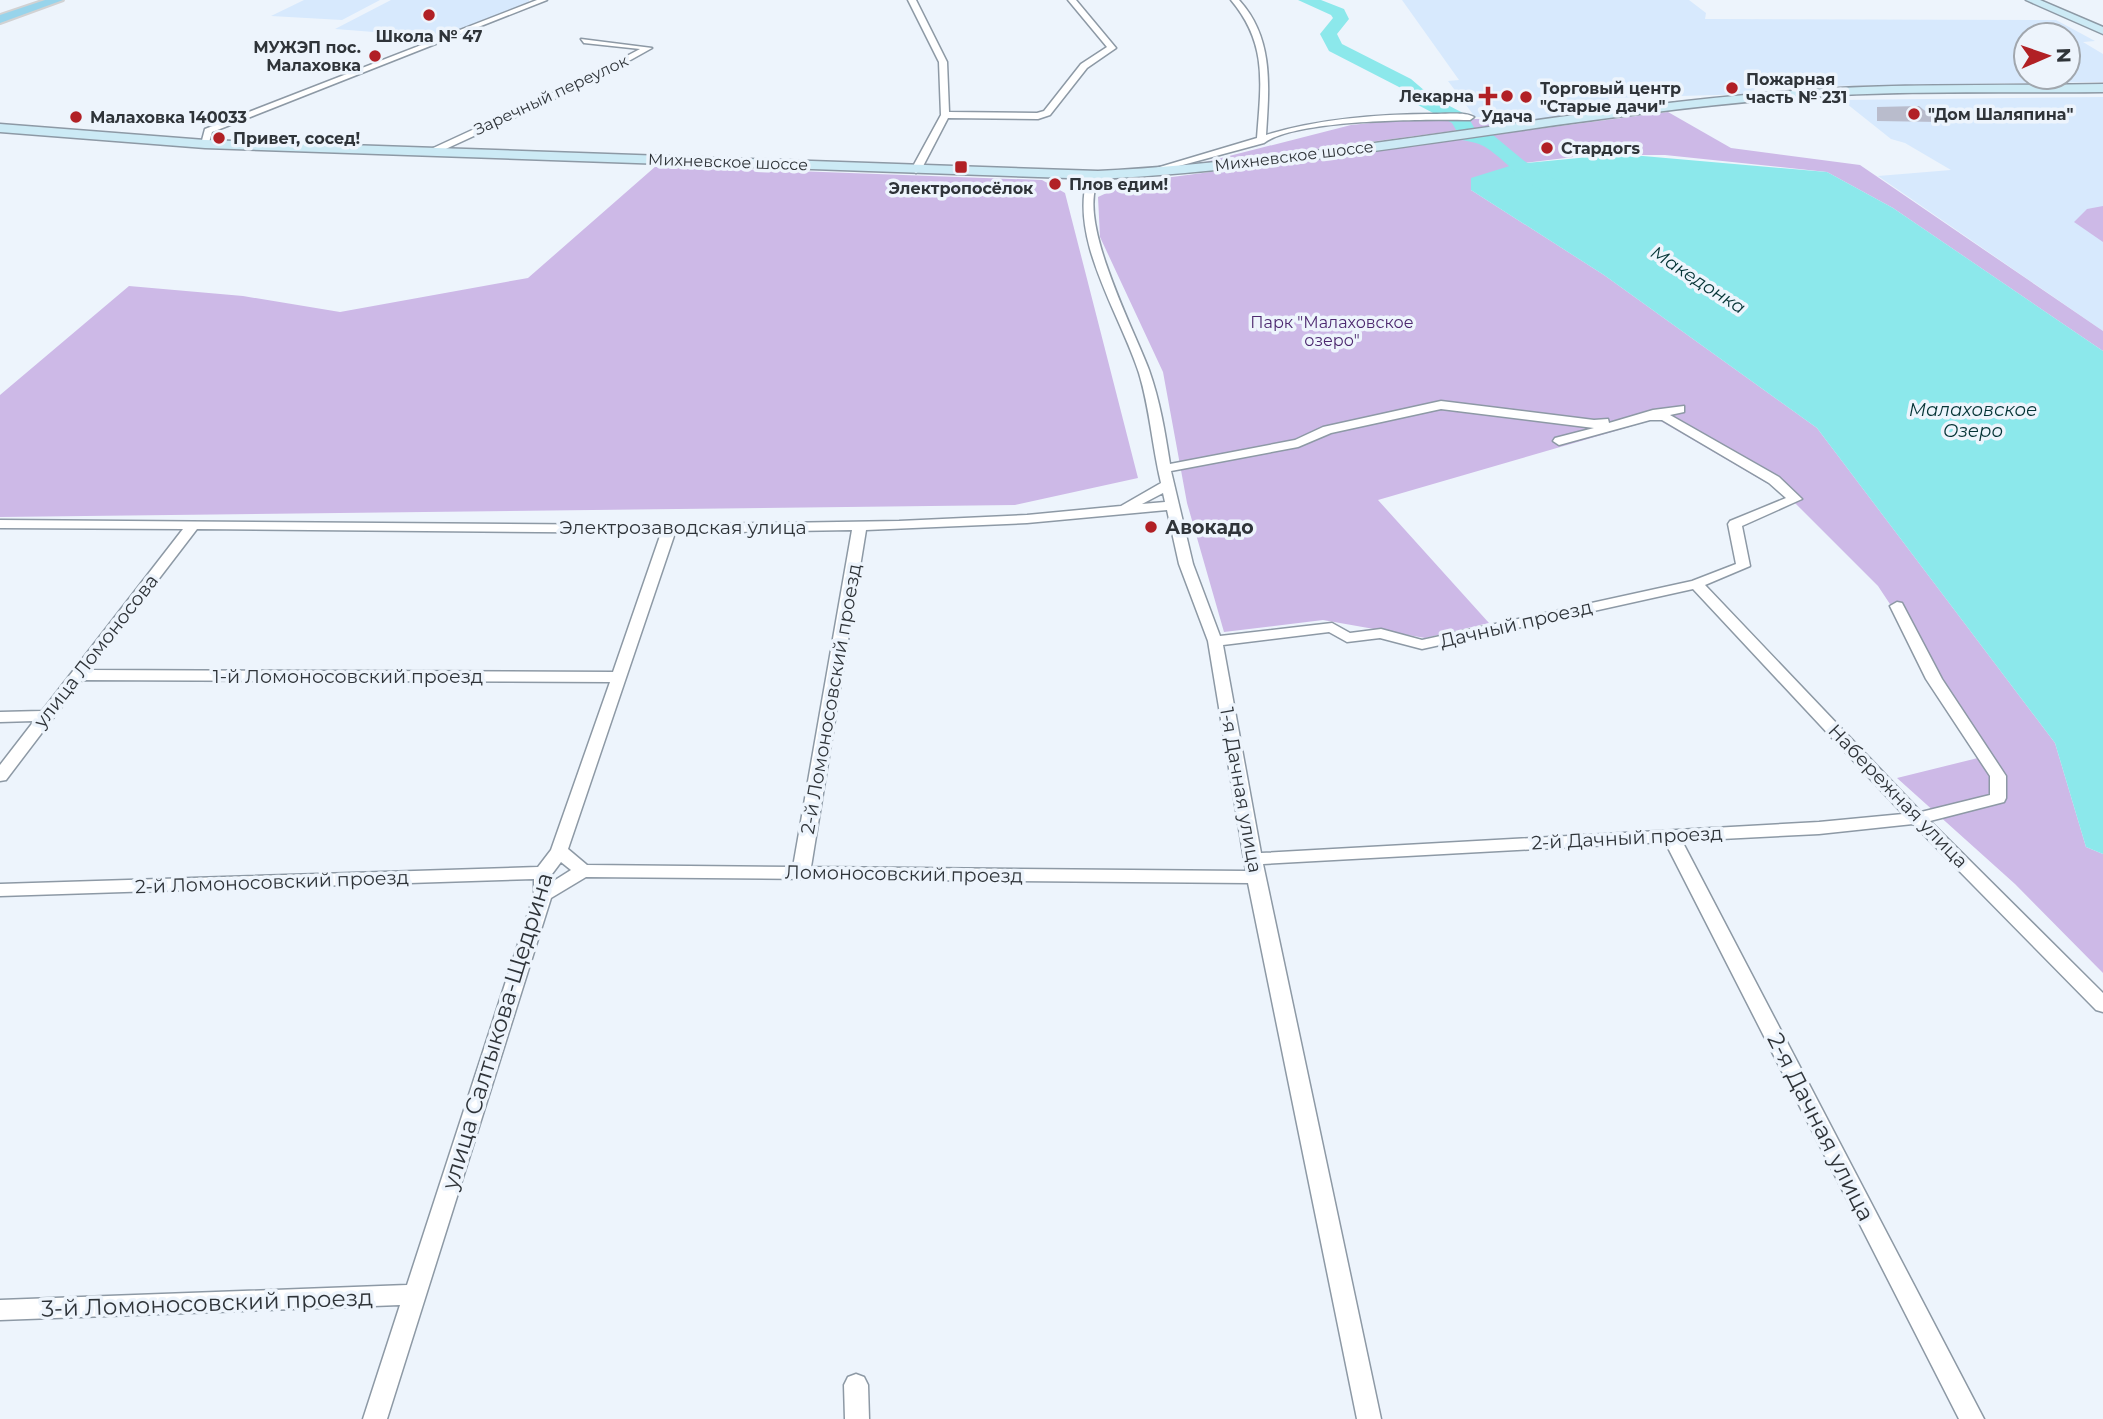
<svg xmlns="http://www.w3.org/2000/svg" width="2103" height="1419" viewBox="0 0 2103 1419" font-family="Montserrat,sans-serif">
<rect width="100%" height="100%" fill="#edf4fc"/>
<path fill="#d7e9fd" fill-rule="evenodd" d="M304,0h76l-38,20 -71,-4z
M391,0h138v2l-90,35 -104,-8z
M1402,0h287l17,13 -1,6 351,1 39,21 -12,1 20,12v28l-341,5 -6,-3 -3,10 -145,4 12,15 -89,10 -13,-6h-43l-27,-36 11,-1zM2026,35h42v42h-42z
M2103,97v234l-225,-155 73,-6 -46,-27 -14,-4 -49,-39z"/>
<path fill="#cdb9e7" d="M1668,112l63,36 129,17 243,166v20l-210,-143 -66,-36 -162,-17h-75l-74,9 -45,26 133,85 213,153 238,315 31,104 17,7v119l-88,-89 -118,-106 93,-23 -112,-169 -91,-91 -130,-76 -279,81 111,123 -64,15 -102,-18 -99,12 -37,-129 -24,-131 -63,-135 -2,-40 30,-14 21,-3z
M1410,119h103l7,3 -330,44 161,-41z
M656,166l386,14 23,13 73,285 -123,27 -1015,12v-122l129,-109 114,10 97,16 188,-34z
M2103,206v36l-29,-20 13,-13z"/>
<path fill="#8ce8eb" d="M1620,154l207,18 66,36 210,143v503l-17,-7 -31,-104 -238,-315 -213,-153 -133,-85v-12l45,-14z"/>
<g fill="none" stroke-linecap="round" stroke-linejoin="round">
<path fill="#8ce8eb" fill-rule="evenodd" d="M1298,0h23l23,9 5,10 -12,15 5,10 69,35 21,18 35,18 9,16 17,4 30,25 40,25 4,4 -4,4c-29,8 -60,-40 -84,-49 -5,-2 -12,-3 -17,-4l-10,-17 -34,-18 -19,-18 -70,-36 -9,-17 13,-16 -2,-3z"/>
</g>
<path fill="#b9bccc" d="M1919,106l20,16 -62,-1v-14z"/>
<g fill="none" stroke-linecap="round" stroke-linejoin="round">
<defs>
<path id="street" d="M537,0h10l-322,127 -13,5 -4,14 -7,-2 4,-15z
M908,0h8l31,62 2,50 88,1 7,-2 37,-47 26,-17 -39,-47h8l40,48 -29,20 -37,47 -12,4 -90,-1 -27,52 -5,3 -5,-3 30,-55 -2,-53z
M1231,0h8c35,38 30,87 27,135 56,-17 114,-21 171,-21 12,0 28,-2 37,3l-4,3c-43,-1 -174,-1 -206,23l-111,30v-4l104,-31c4,-54 11,-94 -26,-138z
M581,39l71,9 -59,33 -156,72h-6v-4l156,-72 53,-28 -56,-6z
M1098,172l5,3c-34,32 32,156 46,195 11,31 16,62 21,94l125,-24 28,-13 118,-26 153,19 14,-1 1,4 44,-13 31,-4v6l-14,3 109,62 23,22 -60,27 8,40 -45,19 216,227 69,-17v-19l-64,-97 -36,-73 7,-4 5,1 40,76 64,97v22l-2,4 -74,19 173,172v19l-7,-2 -183,-186 -94,10 -137,7 302,578h-25l-294,-577 -402,22 118,555h-24l-109,-536 -662,-6 -35,21 -164,521h-24l37,-114 -400,15v-20l407,-15 127,-390v-16l-534,17v-12l538,-17 13,-17 59,-168 -528,-2 -76,100 -6,1v-16l34,-44 -34,1v-10l42,-1 141,-182 -183,-1v-8l642,5 257,-4 128,-6 94,-9 40,-23c-9,-37 -11,-74 -22,-110 -19,-59 -69,-132 -52,-194zM1441,409l153,19 -39,10 -2,3 6,4 91,-25h12l107,63 17,15 -56,23 -2,3 8,40 -44,17 -270,59 -41,-11 -31,4 -18,-10 -112,13 -27,-72 -22,-93 127,-24 33,-14zM1163,493l2,9 -23,2zM1167,510l12,54 29,77 38,230 -435,-4 55,-337 161,-7zM197,529l464,4 -48,139 -524,-2zM852,530l-59,337 -206,-2 -19,-16 107,-316zM1693,589l210,225 -84,8 -558,31 -38,-208 106,-13 18,10 33,-4 42,11zM561,862l10,8 -19,12v-8z
M856,1374l8,3 4,8 1,34h-24l-1,-34 4,-8z"/>
<path id="secondary" d="M2026,0h14l63,27v7z
M2103,84v8c-98,1 -198,-2 -296,5 -237,17 -471,70 -709,82l-893,-31 -205,-16v-8l205,16 893,31c238,-12 472,-65 709,-81 98,-7 198,-4 296,-6z"/>
<path id="primary" d="M45,0h18l-63,23v-8z"/>
</defs>
<use href="#street" stroke="#8d99a5" stroke-width="3"/>
<use href="#secondary" stroke="#8d99a5" stroke-width="3"/>
<use href="#primary" stroke="#d1d2d3" stroke-width="4"/>
<use href="#street" fill="#fff" fill-rule="evenodd"/>
<use href="#secondary" fill="#cceaf5" fill-rule="evenodd"/>
<use href="#primary" fill="#98d4eb" fill-rule="evenodd"/>
</g>
<g fill="#b12025" stroke="#edf4fc" stroke-width="2.5">
<circle cx="429" cy="15" r="7"/>
<circle cx="375" cy="56" r="7"/>
<circle cx="1732" cy="88" r="7"/>
<path d="M1484.5 85.5h7v7h7v7h-7v7h-7v-7h-7v-7h7z"/>
<circle cx="1507" cy="96" r="7"/>
<circle cx="1526" cy="97" r="7"/>
<circle cx="1914" cy="114" r="7"/>
<circle cx="76" cy="117" r="7"/>
<circle cx="219" cy="138" r="7"/>
<circle cx="1547" cy="148" r="7"/>
<rect x="954" y="160" width="14" height="14" rx="3.5"/>
<circle cx="1055" cy="184" r="7"/>
<circle cx="1151" cy="527" r="7"/>
</g>
<g text-anchor="middle" dominant-baseline="central" stroke-width="7" stroke-linejoin="round" paint-order="stroke">
<g font-size="16" font-weight="bold" fill="#2f3439" stroke="#edf4fc" text-anchor="start">
<text x="429" y="36" text-anchor="middle">Школа № 47</text>
<text x="361" y="47" text-anchor="end">МУЖЭП пос.<tspan x="361" dy="18">Малаховка</tspan></text>
<text x="1746" y="79">Пожарная<tspan x="1746" dy="18">часть № 231</tspan></text>
<text x="1540" y="88">Торговый центр<tspan x="1540" dy="18">"Старые дачи"</tspan></text>
<text x="1474" y="96" text-anchor="end">Лекарна</text>
<text x="1928" y="114">"Дом Шаляпина"</text>
<text x="1507" y="116" text-anchor="middle">Удача</text>
<text x="90" y="117">Малаховка 140033</text>
<text x="233" y="138">Привет, сосед!</text>
<text x="1561" y="148">Стардогs</text>
<text x="1069" y="184">Плов едим!</text>
<text x="961" y="188" text-anchor="middle">Электропосёлок</text>
</g>
<g font-size="16" fill="#2f3439" stroke="#edf4fc">
<text transform="translate(551 95) rotate(-25)">Заречный переулок</text>
<text transform="translate(1294 156) rotate(-7)">Михневское шоссе</text>
<text transform="translate(728 162) rotate(2)">Михневское шоссе</text>
</g>
<g font-size="16" fill="#4d296f" stroke="#edf4fc">
<text x="1332" y="322">Парк "Малаховское<tspan x="1332" dy="18">озеро"</tspan></text>
</g>
<g font-size="18" font-style="italic" fill="#043335" stroke="#edf4fc">
<text transform="translate(1698 280) rotate(33)">Македонка</text>
<text x="1973" y="410">Малаховское<tspan x="1973" dy="21">Озеро</tspan></text>
</g>
<g font-size="19" fill="#2f3439" stroke="#edf4fc">
<text x="683" y="527">Электрозаводская улица</text>
<text transform="translate(1516 624) rotate(-13)">Дачный проезд</text>
<text transform="translate(96 651) rotate(-52)">улица Ломоносова</text>
<text x="348" y="676">1-й Ломоносовский проезд</text>
<text transform="translate(831 699) rotate(-80)">2-й Ломоносовский проезд</text>
<text transform="translate(1241 790) rotate(80)">1-я Дачная улица</text>
<text transform="translate(1898 796) rotate(46)">Набережная улица</text>
<text transform="translate(1627 838) rotate(-3)">2-й Дачный проезд</text>
<text transform="translate(904 874) rotate(1)">Ломоносовский проезд</text>
<text transform="translate(272 882) rotate(-2)">2-й Ломоносовский проезд</text>
</g>
<g font-size="19" font-weight="bold" fill="#2f3439" stroke="#edf4fc" text-anchor="start">
<text x="1165" y="527">Авокадо</text>
</g>
<g font-size="23" fill="#2f3439" stroke="#edf4fc">
<text transform="translate(497 1031) rotate(-73)">улица Салтыкова-Щедрина</text>
<text transform="translate(1821 1127) rotate(63)">2-я Дачная улица</text>
<text transform="translate(207 1303) rotate(-2)">3-й Ломоносовский проезд</text>
</g>
</g>
<g transform="translate(2047 56) rotate(88)"><circle r="33" fill="#edf4fc" stroke="#a1a7ae" stroke-width="2"/>
<path d="M0-5L12 26L0 18L-12 26Z" fill="#b12025"/>
<text y="-10" font-size="19" font-weight="bold" text-anchor="middle" fill="#2f3439">N</text>
</g>
</svg>
